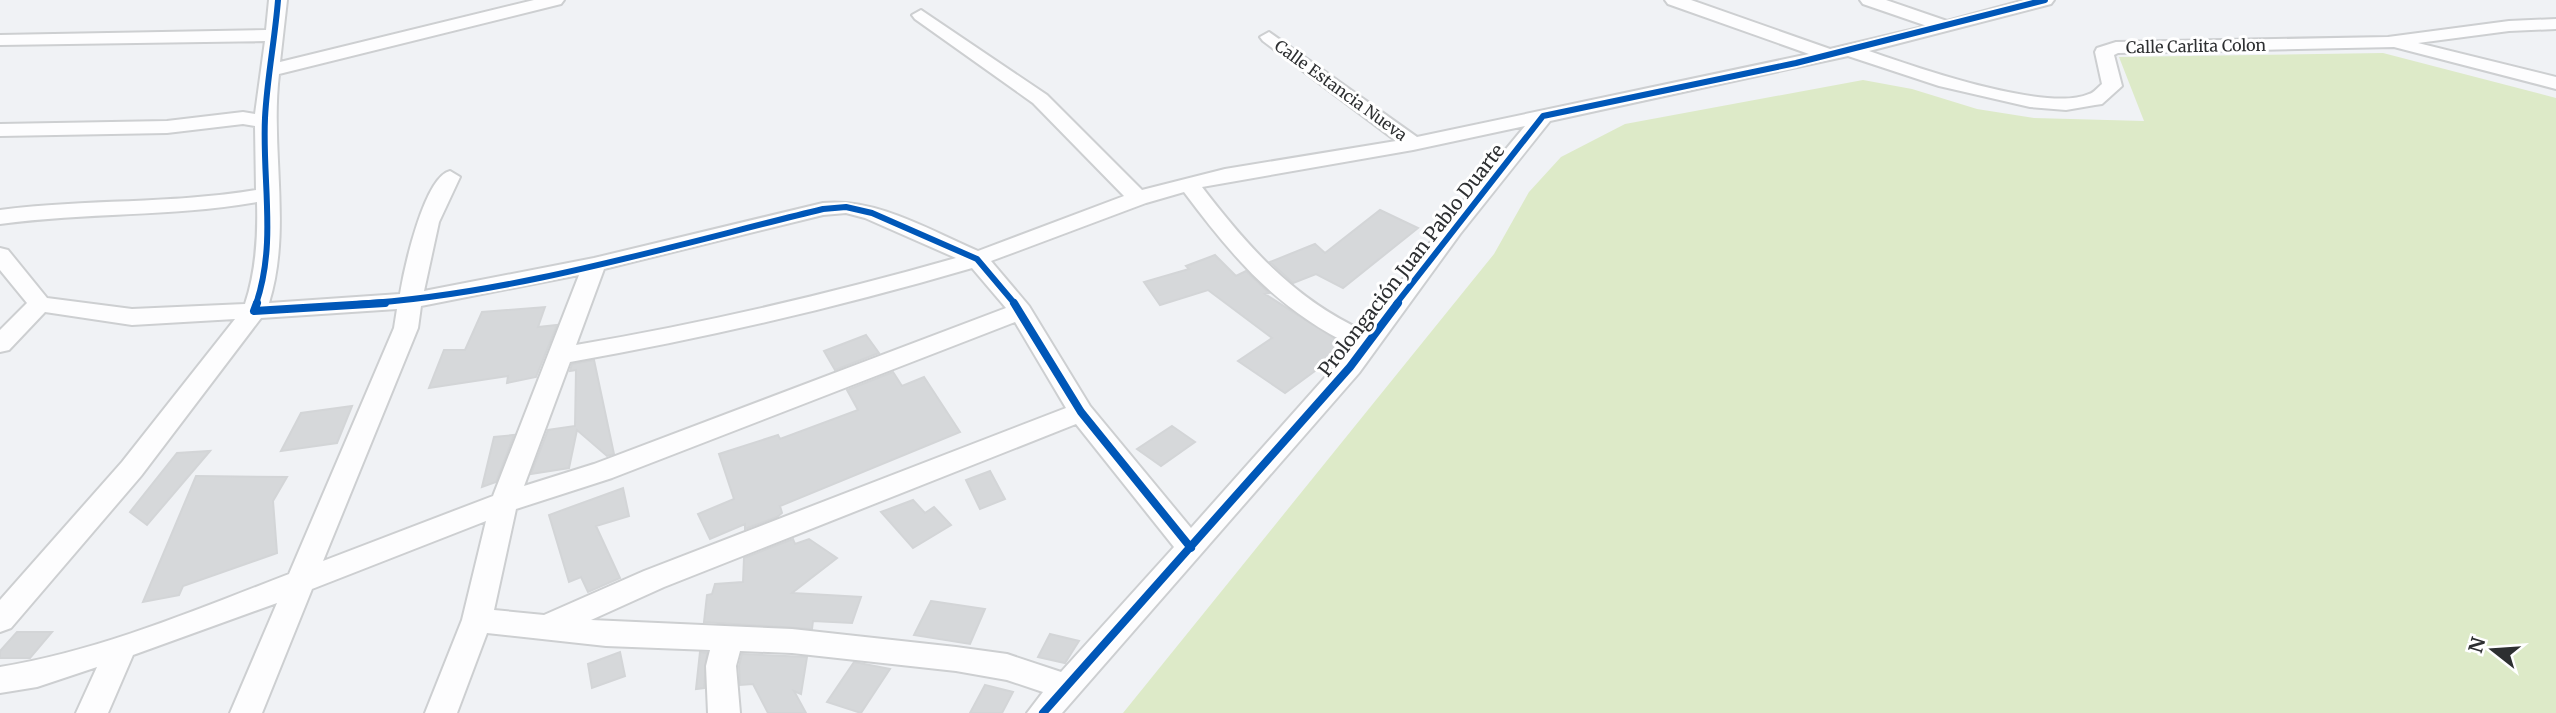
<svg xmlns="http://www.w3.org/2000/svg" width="2556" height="713" viewBox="0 0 2556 713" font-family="Merriweather,serif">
<rect width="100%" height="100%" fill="#f0f2f5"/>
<path fill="#ddeac8" d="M2383,53l173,45v615h-1433l371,-459 35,-62 32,-35 64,-33 238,-44 49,9 65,20 57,9 110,3 -25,-64z"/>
<path fill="#d6d8da" stroke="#d3d5d7" stroke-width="2" d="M1380,210l38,18 -75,60 -27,-14 -23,9 -23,-21 45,-18 10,9z
M1215,255l21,21 10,-5 23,22 -4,1 78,50 -9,8 4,2 -53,39 -47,-32 34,-23 -64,-48 -48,15 -16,-23 45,-13 -3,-3z
M545,307l-7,20 19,-2 -21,52 -29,6 1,-7 -79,12 15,-38h21l17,-38z
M866,335l13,18 -44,17 -11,-19z
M594,360l20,94 -7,2 -30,-26 -8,38 -38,6 17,-44 27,-4 1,-56 -6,1 2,-7z
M893,372l9,14 22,-9 36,55 -180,74 2,7 -5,4 -32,12v-5l-35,15 -12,-25 36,-15 -15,-45 59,-19 2,4 78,-29 -11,-20z
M352,406l-15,37 -56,8 20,-38z
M1172,426l23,16 -34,24 -24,-17z
M514,435l-18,47 -14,5 12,-50z
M210,451l-63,74 -17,-13 47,-59z
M990,471l15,28 -25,10 -14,-29z
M196,476l91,1 -14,24 4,52 -94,33 -4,9 -36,7z
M623,488l6,28 -33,10 24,52 -32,14 -7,-15 -12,5 -20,-67z
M913,500l12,13 9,-6 17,18 -38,23 -32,-36z
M793,539l2,5 14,-5 28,19 -45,35 69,4 -9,26 -39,-2 -1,8 -108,-7 3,-27 5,-1 3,-10 28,-2 1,-24z
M931,601l54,8 -15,35 -56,-9z
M17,632h35l-22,26h-30v-7z
M1050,634l29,7 -14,22 -27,-6z
M620,652l5,24 -33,12 -4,-24z
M700,652l7,1 -3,35 -8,1z
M742,654l65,3 -6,37 -7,-3 12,22h-38l-15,-29 -13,1 -1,-19z
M854,662l36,7 -29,44 -34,-11z
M985,685l28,7 -11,21h-32z"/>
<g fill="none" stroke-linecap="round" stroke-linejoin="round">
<defs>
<path id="street" d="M269,0h18l-7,62 254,-62h30l-3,4 -282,70c-9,76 13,155 -10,229l131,-9c4,-25 24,-117 50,-123l10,6 -21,45 -15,69 170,-33 229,-55c54,-5 106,27 155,48l146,-55 -91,-93 -118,-84 -3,-4 9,-5 126,85 95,95 83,-21 171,-28 -133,-100 -3,-4 9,-5 148,105 392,-83 -141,-50 -3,-4h26l139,49 97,-23 -64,-22 -3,-4h26l61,21 78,-21h29l-3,4 -182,47c46,16 177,62 220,43 5,-1 9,-7 13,-10l-7,-32 2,-4 19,-6 272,-5 121,-16 47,-2v10l-47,2 -91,12 138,34v12l-162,-42 -276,6 -4,2 8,31 -20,18 -7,1 -29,5 -36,-3 -91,-21 -91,-30 -298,65 -90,113 -101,139 -297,340h-35l16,-21 -36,-12 -51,-9 -164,-18 -52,-2 -4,15 4,47h-32l-2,-47 4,-16 -104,-4 -119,-13 -30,80h-32l37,-93 24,-99 -174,68 -50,124h-32l47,-110 -144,52 -25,58h-32l21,-46 -60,20 -37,6v-26c99,-16 196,-57 289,-93l105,-246 3,-19 -136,9 -120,158 -130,152 -11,4v-32l122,-138 113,-143 -103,6 -87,-13 -36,38 -9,2v-22l27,-27 -27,-33v-22l8,2 39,48 85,11 113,-5c11,-33 13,-67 12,-102 -85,15 -172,10 -257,22v-14c85,-11 172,-6 256,-20l-1,-64 -12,-2 -76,9 -167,3v-12l167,-3 76,-9 12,2 10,-73 -265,4v-10l266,-5zM1525,126l-81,98 -80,107c-70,-32 -116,-84 -162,-144l211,-37zM1184,192c50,67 93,117 169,154l-162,182 -101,-122 -61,-100 -38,-45 155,-58zM846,213l19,5 91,40c-126,36 -251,65 -380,87l28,-76 219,-54zM972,268l34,40 -412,156 -70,22 46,-124c136,-24 269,-55 402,-94zM579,275l-86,221 -170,65 95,-233 3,-22zM1015,322l51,86 -422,163 -100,44 -50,-5 22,-101 96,-31zM1076,424l98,123 -113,125 -54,-18 -51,-7 -164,-18 -201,-9 73,-33z"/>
</defs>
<use href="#street" stroke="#cdcfd1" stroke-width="4"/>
<use href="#street" fill="#fdfdfe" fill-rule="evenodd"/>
<defs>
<path id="cycleway-far1" d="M256,304c21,-61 6,-123 9,-186 2,-40 10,-79 13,-118
M357,304c153,-9 317,-59 466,-95l23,-2 26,6 105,46 38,45
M1396,304l147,-188 253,-53 249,-63"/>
<path id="cycleway" d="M257,303l-3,8 131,-8
M1014,303l67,109 110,136
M1043,713l307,-346 48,-64"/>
</defs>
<use href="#cycleway-far1" stroke="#fff" stroke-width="10"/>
<use href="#cycleway" stroke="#fff" stroke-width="12"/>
<use href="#cycleway-far1" stroke="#0057b8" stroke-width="6"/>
<use href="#cycleway" stroke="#0057b8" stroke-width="8"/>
</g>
<g text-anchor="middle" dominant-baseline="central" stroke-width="6" stroke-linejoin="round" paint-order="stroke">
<g font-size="16" fill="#2d2f31" stroke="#fff">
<text transform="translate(2196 46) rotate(-1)">Calle Carlita Colon</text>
<text transform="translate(1341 90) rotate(36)">Calle Estancia Nueva</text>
</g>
<g font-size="19" fill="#2d2f31" stroke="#fff">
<text transform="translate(1411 260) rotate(-52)">Prolongación Juan Pablo Duarte</text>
</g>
</g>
<g transform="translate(2493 650) rotate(287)" stroke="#ffffff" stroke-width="5" paint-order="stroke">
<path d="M0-5L12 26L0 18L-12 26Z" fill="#2d2f31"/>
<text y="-10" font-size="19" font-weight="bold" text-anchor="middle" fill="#2d2f31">N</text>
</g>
</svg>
